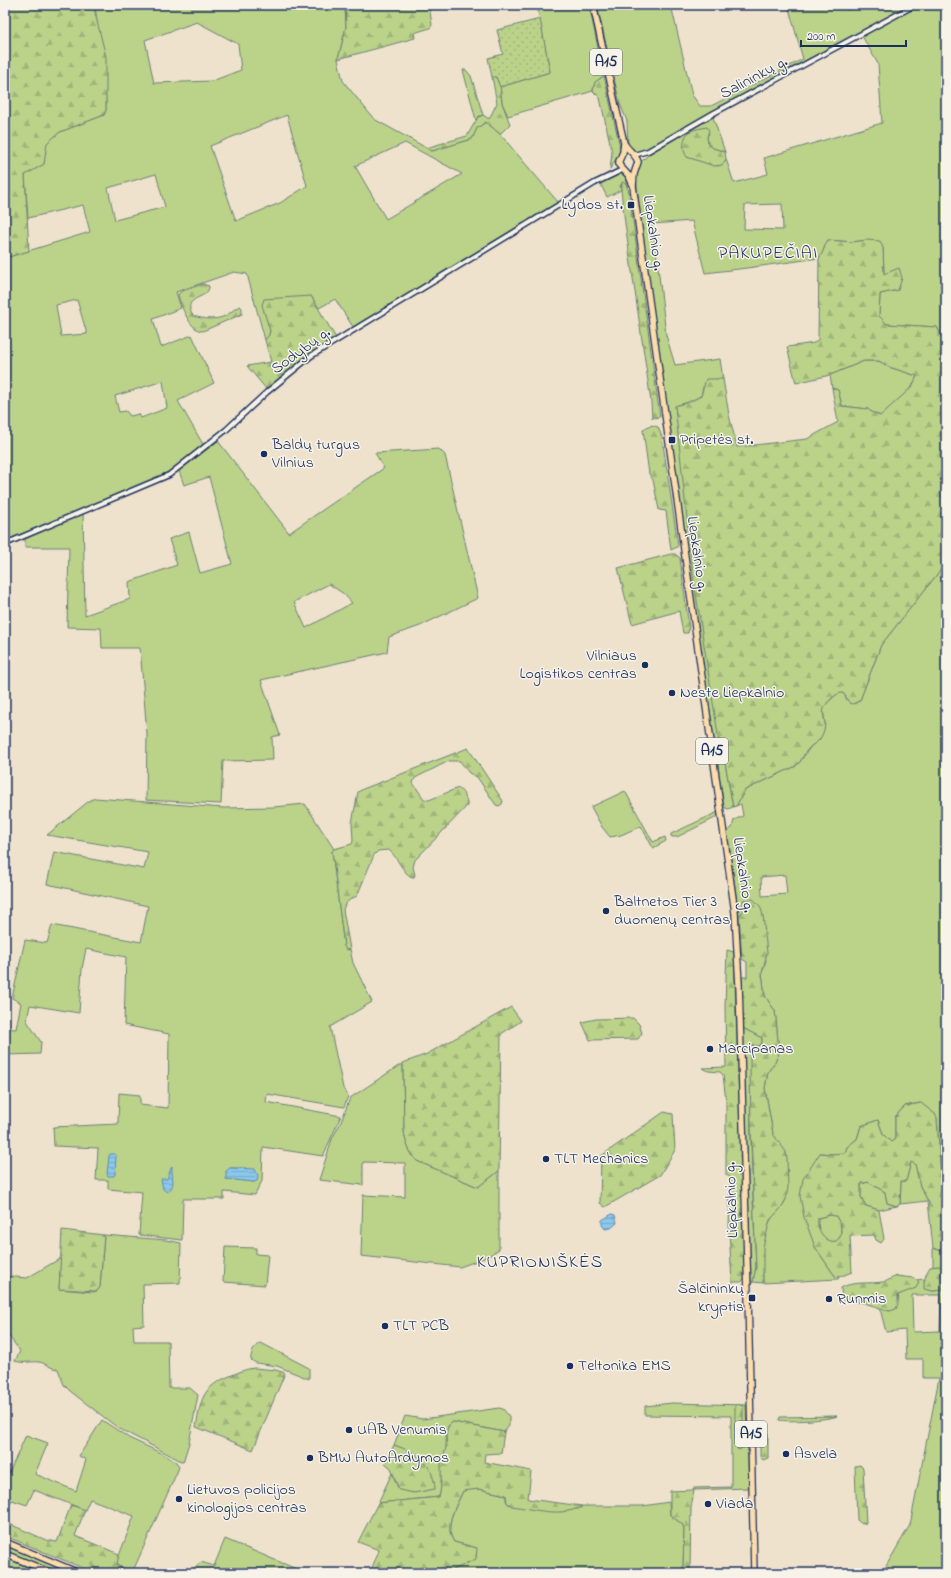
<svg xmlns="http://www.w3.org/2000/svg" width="951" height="1578" viewBox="0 0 951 1578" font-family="'Indie Flower',sans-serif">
<defs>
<pattern id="forest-firs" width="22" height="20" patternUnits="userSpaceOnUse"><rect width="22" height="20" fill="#bbd289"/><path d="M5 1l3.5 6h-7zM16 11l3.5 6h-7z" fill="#a0b579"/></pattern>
<pattern id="park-dots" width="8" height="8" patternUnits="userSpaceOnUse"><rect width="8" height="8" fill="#bbd289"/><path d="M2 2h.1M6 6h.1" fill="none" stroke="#a0b579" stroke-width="1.8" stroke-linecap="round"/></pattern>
<pattern id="water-rules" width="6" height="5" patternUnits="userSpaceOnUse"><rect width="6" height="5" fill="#8bc8eb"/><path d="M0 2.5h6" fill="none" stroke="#77accc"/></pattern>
</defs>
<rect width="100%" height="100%" fill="#eee2cd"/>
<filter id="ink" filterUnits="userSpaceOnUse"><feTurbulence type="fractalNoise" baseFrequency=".025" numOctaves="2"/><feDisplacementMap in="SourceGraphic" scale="8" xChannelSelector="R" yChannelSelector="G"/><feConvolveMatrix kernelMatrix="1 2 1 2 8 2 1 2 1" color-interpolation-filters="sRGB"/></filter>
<g filter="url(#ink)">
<path fill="#bbd289" stroke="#6b8074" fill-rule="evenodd" d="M95,5h165l9,3v-3h76l1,22 -8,32 5,22 31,38 58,32 40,-12 5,-11 9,-6 14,12 58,68 -205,125 -18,-28 -16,9 -8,-12 -47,16c4,9 10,21 1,28l-18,-66 -13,-2 -58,20 5,16 -28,11 8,28 31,-12 22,48 -36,18 26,45 -32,24 -14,7 -153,64v-283l85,-26 -7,-27 -55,13 -3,-43 19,-11 2,-21 14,-11 44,-17 2,-5v-9zM197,22l41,22 3,26 -29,11 -58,2 -9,-43zM287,115l20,71 -27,17 -44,18 -26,-75zM405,143l57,31 -76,45 -31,-53zM156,174l9,33 -50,13 -7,-32zM77,300l10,34 -26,2 -5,-31zM163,381l4,27 -26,10 -2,-4 -9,2 -4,-5 -7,1 -4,-16z
M537,5h52l15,71c-6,3 -11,8 -11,15l-85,25 -6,-13 -2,-16 50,-15z
M597,5h74l21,90 8,11h11l92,-47 -15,-54h57l1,5 14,-5h50l-157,84 -113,64h-6l-6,-7 -1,-25 -7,-17z
M920,5h26v340l-9,-18 -50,-3 -8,-8 1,-22 18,-4 -14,-16 -1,-26 -16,-8 -15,2 -24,-2c-4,6 -4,12 -9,18l-72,10 -42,5 -13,-52 -39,3 13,111 9,30 45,-6 3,20 -4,-1 -16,9 -2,9 -12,6 -14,4 46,346 3,5 9,50 -5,2 -4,-2 -67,-458 -21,-171 4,-15 9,-9 64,-37 12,35 -12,-4 -5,-4 -1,-7 2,-4 -22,24 31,9 6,-3 2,-4 8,24 34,-9 -4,-16 118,-35 -4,-59 -16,-28zM782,204l1,26 -39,-1 1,-24z
M463,70h3l5,6 12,39 -5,2 -2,3z
M621,172l5,6 2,9 -2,-3 -6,1 1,5 -14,7 -7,-14z
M864,361h15l10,6 28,9 -5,11 -31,29 -12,-5 -1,-2 -26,-3 -4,-16 -6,-2 -2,-13z
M218,441l71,92 95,-65 -9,-15 64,-4 6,6 33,143 -58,28 -31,11 -2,15 -126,28 19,55 -8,2 1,23 -50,1 -2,43 -75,-4 1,-66 -7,-86h-38l-1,-20 -34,-1 2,-80h-44v-8l58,-27 2,103 45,-16 -1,-17 48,-17 -8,-26 20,-7 11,41 32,-9 -23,-87 -25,8 -5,-14zM329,584l15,10 8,9 -46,25 -12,-26z
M946,563v675l-9,-120 -2,-4 -15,-11 -15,3 -10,11v22l-4,3 -8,-8 -5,-14 -17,6 -4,13 -10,8 -1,6 -15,1 -11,-1 -5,94 20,29 4,1 -1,2 -75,4c-1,-19 -3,-44 7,-62 4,-8 12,-13 16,-22l-13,-65 -8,-46 3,-16 8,-12 3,-7 -3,-34 -1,-8 -10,-15 -3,-23 4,-13 -22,-53 -1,4 -4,4 -12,-84 5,-3 2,-8 9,-4 -2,-12 -5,2 9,-16 51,-24 3,-3 12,-17 6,-4 8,-18 -2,-16 3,-4 12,-11 5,-1 4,8 8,4 5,-4 21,-55zM785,875l2,19 -25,2 -1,-19z
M625,791l28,51 12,-5 1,4 -13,7 -12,-22 -20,9 -11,2 -8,-10 -11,-20z
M95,798l129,10 50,-1 31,-3 29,45 -2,2 12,95 4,4 2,-1 3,14 19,39 -42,25 13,61 5,8 -4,11 -77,-13 -1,8 75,14 -18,40 -60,-9 -1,34 -7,14 -31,-3v7h-41l-1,41 -43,-5 3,-43 -34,-3v-9h-12l2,-32 -44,-2 -1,-19 65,-3 1,-31 21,2v10l28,3 1,-74 -45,-9 2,-68 -40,-8 -4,20 -3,44 -49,-8 -3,16 14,21 -1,12 -35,1v-27l11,1 5,-26 -9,-5 13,-58 22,3 5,-18 89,17 7,-36 -101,-22 7,-32 90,17 4,-17 -101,-17 42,-34zM230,1168h16l8,14 -28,-3z
M718,812l-1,4 -2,2 -38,19h-5l-1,-1v-2z
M743,1028l19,10v5l-3,3 -7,-1c-4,74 1,148 4,222l-3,15 -2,2z
M403,1063l1,67c1,12 5,22 13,31l61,26 21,-16v78l-12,8 -27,10 -99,-11 2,-61 42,2v-34l-42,-1v23l-44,-5 13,-41 9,-17 9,-24z
M911,1162l4,1 5,23 8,15 -28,3 1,-23h5z
M868,1182l17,10 2,11 10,3 -18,4 -13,-4 -5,-9v-13z
M829,1215l7,1c2,4 6,10 5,15 -1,20 -26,9 -23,-13z
M104,1235l62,5 15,3 -1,40 -37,1 1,41 -11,1 1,15h34l1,47h21l8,7 -9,48 -6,19 -65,-34 -48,-37 -6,-6 -6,-16c-7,0 -12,-6 -19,-7 -9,-1 -15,2 -24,-1l5,-10 -15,-20v-55l22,2 34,-20 -2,31 34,3 4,-1 3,-4z
M225,1247l31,1v6l12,1 -3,30 -42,-3z
M933,1248l9,3 4,-3v325h-64l28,-48 29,-147h-16v-19h-17l-1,-29 -19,2 -6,-23 10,2 9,-12 -1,-4 21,-13 -3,-2 8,-1 1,10 8,2 9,-1 -3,-24 -6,1zM912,1295h29l-1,36 -27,1z
M260,1343l3,1 46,24v11l-32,-13 -21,-3 -5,-3c-1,-5 3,-14 9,-17z
M672,1403l74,2 3,83 -55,2v-2l37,-1v-71l-86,-1v-9z
M499,1408l4,1 6,7v10l-5,6 -51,-10 -5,4 -2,23 -4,10 -1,30 -2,8 -61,6 14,-30 7,17 13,-38 -18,-7 11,-29 18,3z
M102,1420l27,18 34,16 13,8 3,4 -1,4 -45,101 -13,-4 -3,-3v-3l17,-45 -44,-17 -5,11 -51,-20 -7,15 -15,-5 -7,14v-32l21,-47 22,8 -13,31 41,17 10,-31 -7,-4z
M472,1489h7l27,6v6l72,8 5,-3h60l26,-4 1,13 12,9 2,4 -1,45h-236l7,-3 23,-22 -23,-6c-11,-16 2,-35 9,-51z
M225,1539l81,34h-118l13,-11 13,4z
M5,1545l68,28h-16l-52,-22z
M5,1558l36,15h-29l-7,-3z"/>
<path fill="url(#forest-firs)" stroke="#6b8074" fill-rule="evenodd" d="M5,5h90v8l11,44v53l-2,5 -44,17 -13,11 -3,21 -19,11 4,76 -24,7z
M345,5h84l3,20 -2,3 -16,5 1,5 -77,21 8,-32z
M495,76l5,9 2,18 8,21 -10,10 -14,-12 -9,6 -5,11 -40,12 -6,-3 41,-12 11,-19 5,-2 6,4 8,-16 -5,-26z
M604,76l16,71 -1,7 -9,15 2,-17 -12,-54 -7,-7 2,-9z
M707,127l2,3 -2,7 1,7 5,4 12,4 1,7 -4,6 -8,1 -27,-9c-5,-6 -5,-22 4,-26 4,-2 11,-3 16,-4z
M622,182l4,2 3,8 31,225 -8,1 -1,-16 -26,-179 -4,-33z
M828,240l24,2 15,-2 13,1 3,7 1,26 15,-6 3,10 -4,12 -18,4 -1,22 8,8 50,3 9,18v218l-65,82 -21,55c-13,9 -10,0 -17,-7 -5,0 -7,2 -11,5 -18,16 -1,20 -10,37 -2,6 -7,8 -11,11 -7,6 -9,15 -15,20l-51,24 -9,16 -3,1 -9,-50 -5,-16 -26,-166 -18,-169 14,-4 12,-6 5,-17h17l6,36 8,32 70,-8 31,-17 -6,-34 6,2 4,16 26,3 2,2 10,5 32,-29 5,-11 -28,-9 -10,-6h-15l-34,14 -34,8 -9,-36 27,-4 4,-3 1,-82c5,-6 5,-12 9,-18z
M203,284l6,2c1,14 -29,9 -16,30 11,3 23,5 34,-1 5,-3 7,-7 13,-9l2,2v6l-39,17c-12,1 -23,-26 -25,-37l4,-3z
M311,296l25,42 -30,19 -39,33 -20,-24 24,-4 -6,-22 4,-5 1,-4 -8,-26 2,-6z
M652,425l6,2 4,10 16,108 -1,2 -6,3 -5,-39 -7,-1 -6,-30 -4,-6 -6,-44z
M671,554h4l5,4 9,70 -1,5h-5l-4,-22 -47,13 -14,-56z
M468,748l35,53 -1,3 -3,2 -3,-1 -19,-28 -8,-4 -9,-12h-11l-34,17 -2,5 11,16 5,1 29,-12c5,3 10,12 9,18l-52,54 -2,7 2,8 -1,2h-3c-10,-7 -13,-19 -22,-27l-11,1 -4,4 -17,41c-8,4 -12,6 -14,14l7,39 -4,1 -2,-4 -12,-95 2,-2 18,-5 1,-3 -1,-18 6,-31 5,-3z
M753,899l7,7 3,9 4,38 -5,20 3,23 10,15 1,8 3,34 -3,7 -8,12 -3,16 8,46 13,18 1,7 1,28 -2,12 -3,7 -13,14 -7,27v36l-10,-1 3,-15c-3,-74 -6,-147 -6,-221l2,-1 7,1 3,-3v-5l-19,-10 -1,-51h5v-15l-5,-3 -3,-44 4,-4v-11z
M727,950l7,2 11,326 -4,4h-9l-3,-52 1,-53 -4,-2v-73l-3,-27 -3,-3 -12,-1 -5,-3 23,-1 -1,-61z
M511,1007l10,14 -20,13 -2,137 -21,16 -61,-26c-8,-9 -12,-19 -13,-31l-1,-67 24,-9z
M633,1018l6,6 3,9 -4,6 -48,1 -8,-18 14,-3z
M921,1103l14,11 2,4 9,130 -4,3 -9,-3 -5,-47 -8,-15 -5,-22 -4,-2 -5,19h-5l-1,23 -3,2 -10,-3 -2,-11 -17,-10 -7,2v13l5,9 13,4 5,29 -3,4 -5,-3 -2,-5 -24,1 2,36 -13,5 -4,-1 -20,-29 -11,-30 -4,-21 3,-17 17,-26 11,1 14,-1 2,-6 10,-8 4,-13 17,-6 5,14 8,8 4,-3v-22l10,-11zM829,1215l7,1c2,4 6,10 5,15 -1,21 -26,7 -23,-13z
M664,1112l9,2 2,36 -15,25 -55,32 -5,-4 1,-47z
M62,1230l42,5 -4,52 -3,4 -38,-2z
M939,1266l7,3 -4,21 -9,1 -9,-2c0,-9 1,-14 6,-22z
M897,1276l16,2 6,4 -3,6 -18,7v9l-2,5 -6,2 -26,-8 -22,-3 -1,-12c10,-7 30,-4 41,-6 5,0 9,-4 15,-6z
M254,1368l22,2 9,3 -32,77 -57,-23c5,-28 6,-40 34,-51 9,-4 15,-7 24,-8z
M737,1404l6,2v41l-3,3 -3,-1 -2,-4v-39z
M837,1416c-8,4 -50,6 -58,4l1,-3z
M453,1422l51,10 -3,21 -16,1 -1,8 47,9 -3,28 54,7c-20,12 -49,3 -70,0l-5,-3 -1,-8 -27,-6 -16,2c-7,15 -20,35 -9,51l23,6 -1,11 -29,14h-77l9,-23 -21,-8 20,-39 61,-6c3,-11 2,-21 2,-32 1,-6 4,-12 5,-18 1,-9 -2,-20 7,-25z
M762,1433h5l1,1v24l-5,2 -3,-3v-22z
M394,1445c23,8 39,17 41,44l-21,4 -15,-3 -8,-22 -6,-5z
M860,1465l3,3 3,55 -4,1 -5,-4 -2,-54z
M694,1490l-3,18 -1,65h-7l1,-45 -2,-4 -12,-9v-24z
M71,1505l14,5 -10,26 44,18 -2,10 3,3 13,4 -1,2h-37l-90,-37v-14l41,18 11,2z"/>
<path fill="url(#park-dots)" stroke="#6b8074" d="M540,19l10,53 -50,15 -4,-10h-4l-4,-19 15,-4 -6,-24z"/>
<path fill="url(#water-rules)" stroke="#5e8bb3" d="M110,1154h5l1,1 -1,19 -1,2h-6l-1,-2 2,-18z
M172,1166c-1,10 5,20 -5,26l-4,-3 -2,-10h6z
M230,1168l25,1 3,7 -1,5 -3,1 -28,-3v-8z
M612,1214l3,1 2,8 -6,5 -6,1 -3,-4v-5z"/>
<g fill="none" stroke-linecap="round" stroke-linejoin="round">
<defs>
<path id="secondary" d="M634,155l14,-4 66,-38 201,-108
M5,544l164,-69 57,-45 41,-38 44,-36 284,-173 27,-13"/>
<path id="highway" d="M593,5l31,138 -1,9 -4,9v4l10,11 3,7
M624,143c4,8 12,11 14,19l-4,12 -1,12 102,727 4,72 9,310 6,278
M5,1542l74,31
M5,1554l47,19"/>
</defs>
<use href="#secondary" stroke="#1b2f5e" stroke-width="7"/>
<use href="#highway" stroke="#1b2f5e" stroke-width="8"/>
<use href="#secondary" stroke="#f7f3e8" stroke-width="4"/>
<use href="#highway" stroke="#fcdcac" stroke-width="5.5"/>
</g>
</g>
<g fill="#1b2f5e" stroke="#f7f3e8" stroke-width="1.5">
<rect x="627" y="201" width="8" height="8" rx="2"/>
<rect x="668" y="436" width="8" height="8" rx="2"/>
<circle cx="264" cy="454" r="4"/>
<circle cx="645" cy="665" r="4"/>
<circle cx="672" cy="693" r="4"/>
<circle cx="606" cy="911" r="4"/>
<circle cx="710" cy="1049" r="4"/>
<circle cx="546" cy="1159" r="4"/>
<rect x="748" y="1294" width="8" height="8" rx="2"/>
<circle cx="829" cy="1299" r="4"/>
<circle cx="385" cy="1326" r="4"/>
<circle cx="570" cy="1366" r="4"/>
<circle cx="349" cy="1430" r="4"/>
<circle cx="786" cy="1454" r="4"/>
<circle cx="310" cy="1458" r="4"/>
<circle cx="179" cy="1499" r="4"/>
<circle cx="708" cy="1504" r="4"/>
</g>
<g text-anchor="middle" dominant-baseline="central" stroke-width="3" stroke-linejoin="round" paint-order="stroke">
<g fill="#f7f3e8" stroke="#5d6a87" stroke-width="1">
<rect x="590" y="49" width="32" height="26" rx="3"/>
<rect x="696" y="738" width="32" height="26" rx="3"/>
<rect x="735" y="1421" width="32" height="26" rx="3"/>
</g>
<g font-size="15" font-weight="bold" fill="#1b2f5e">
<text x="606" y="62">A15</text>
<text x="712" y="751">A15</text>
<text x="751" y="1434">A15</text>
</g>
<g font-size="16" fill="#1b2f5e" stroke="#f7f3e8">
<text transform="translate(754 78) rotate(-28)">Salininkų g.</text>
<text transform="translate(653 233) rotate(82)">Liepkalnio g.</text>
<text transform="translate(301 351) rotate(-36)">Sodybų g.</text>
<text transform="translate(697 554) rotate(82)">Liepkalnio g.</text>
<text transform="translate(743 875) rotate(82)">Liepkalnio g.</text>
<text transform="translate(732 1200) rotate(-92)">Liepkalnio g.</text>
</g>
<g font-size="16" fill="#1b2f5e" stroke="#f7f3e8" text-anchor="start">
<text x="623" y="205" text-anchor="end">Lydos st.</text>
<text x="680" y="440">Pripetės st.</text>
<text x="272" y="445">Baldų turgus<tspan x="272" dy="18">Vilnius</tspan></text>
<text x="637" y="656" text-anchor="end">Vilniaus<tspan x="637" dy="18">Logistikos centras</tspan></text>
<text x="680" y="693">Neste Liepkalnio</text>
<text x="614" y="902">Baltnetos Tier 3<tspan x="614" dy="18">duomenų centras</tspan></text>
<text x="718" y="1049">Marcipanas</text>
<text x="554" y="1159">TLT Mechanics</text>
<text x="744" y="1289" text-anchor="end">Šalčininkų<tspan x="744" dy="18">kryptis</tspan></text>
<text x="837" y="1299">Runmis</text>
<text x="393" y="1326">TLT PCB</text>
<text x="578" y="1366">Teltonika EMS</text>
<text x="357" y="1430">UAB Venumis</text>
<text x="794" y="1454">Asvela</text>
<text x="318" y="1458">BMW AutoArdymos</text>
<text x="187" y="1490">Lietuvos policijos<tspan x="187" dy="18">kinologijos centras</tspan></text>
<text x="716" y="1504">Viada</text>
</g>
<g font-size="18" letter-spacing="1" fill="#1b2f5e" stroke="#f7f3e8">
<text x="768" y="254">PAKUPEČIAI</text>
<text x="540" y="1263">KUPRIONIŠKĖS</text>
</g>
</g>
<rect width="951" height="1578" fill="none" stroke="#f7f3e8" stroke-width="20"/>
<rect x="10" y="10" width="931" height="1558" fill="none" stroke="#1b2f5e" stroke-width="1.5" filter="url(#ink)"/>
<path d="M801 40v6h105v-6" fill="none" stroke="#1b2f5e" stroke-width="2"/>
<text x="807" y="40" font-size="12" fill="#1b2f5e" stroke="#f7f3e8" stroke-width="3" paint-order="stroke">200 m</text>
</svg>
